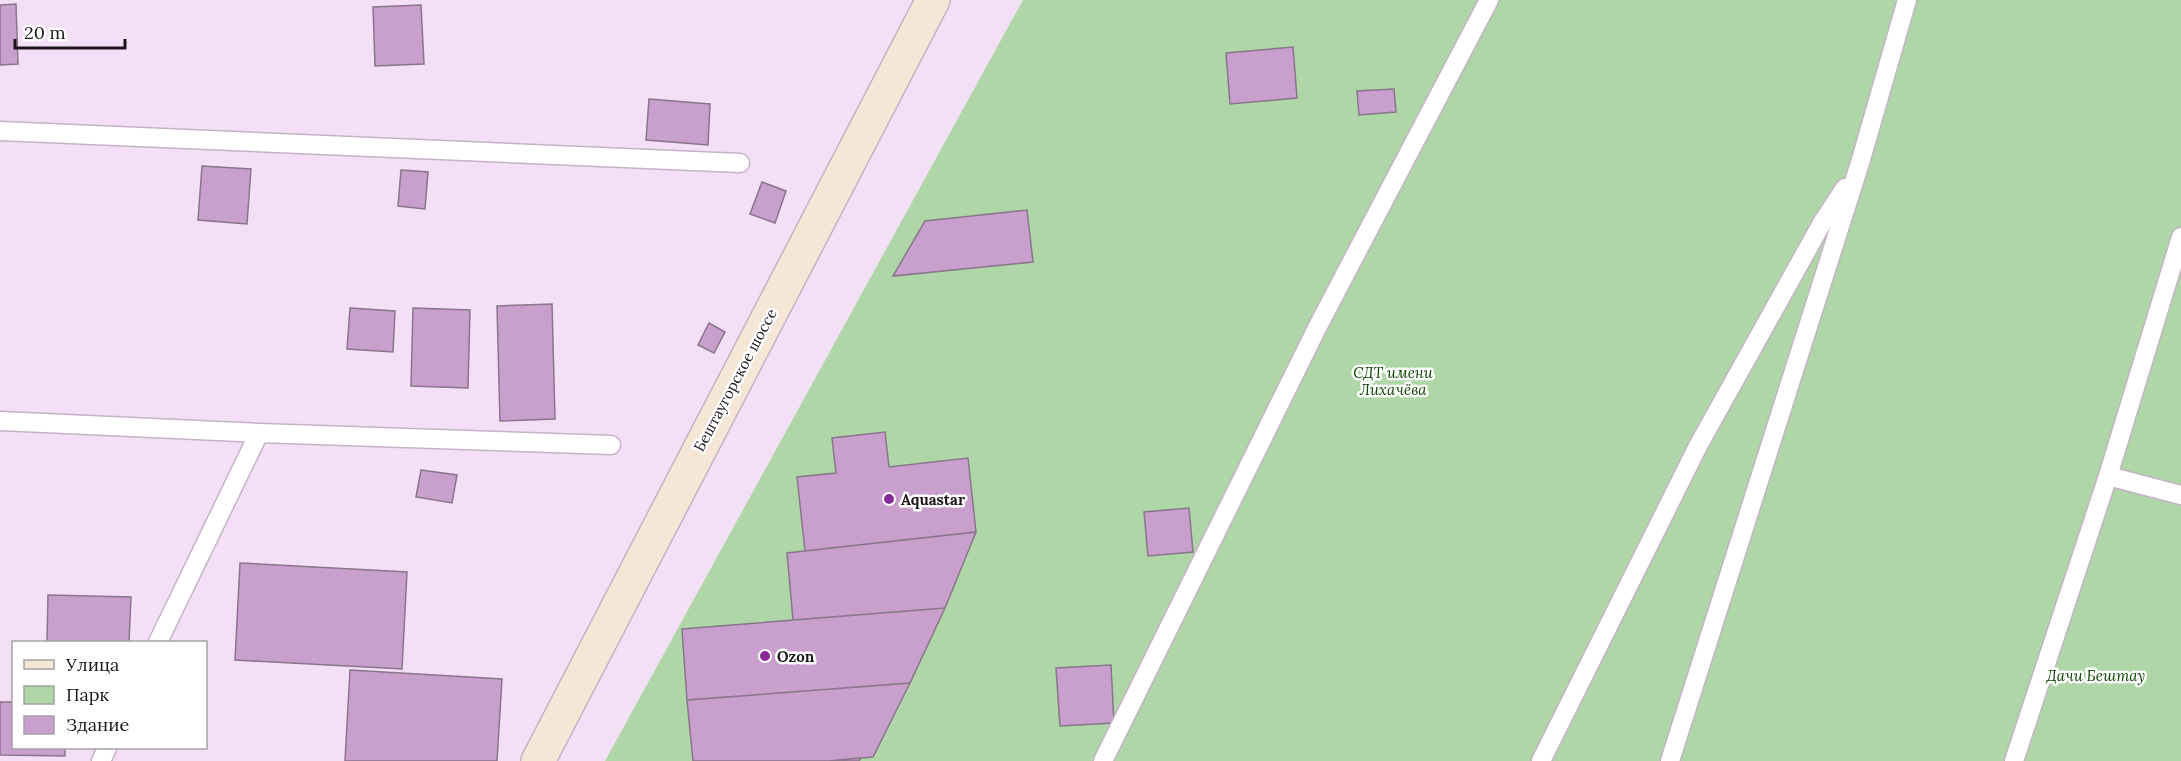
<svg xmlns="http://www.w3.org/2000/svg" width="2181" height="761" viewBox="0 0 2181 761" font-family="Lora,serif">
<rect width="100%" height="100%" fill="#f4e0f6"/>
<path fill="#aed6a6" d="M1023,0h1158v761h-1576z"/>
<path fill="#c99fcd" stroke="#88768a" stroke-width="1.5" d="M16,4l2,60 -18,1v-60z
M421,5l3,59 -49,2 -2,-59z
M1293,47l4,51 -67,6 -4,-51z
M1394,89l2,23 -37,3 -2,-24z
M649,99l61,5 -2,41 -62,-5z
M202,166l49,3 -4,55 -49,-4z
M401,170l27,2 -3,37 -27,-3z
M762,182l24,9 -11,32 -25,-9z
M1027,210l6,52 -140,14 32,-55z
M552,304l3,115 -55,2 -3,-115z
M350,308l45,3 -2,41 -46,-3z
M413,308l57,2 -2,78 -57,-2z
M709,323l16,9 -11,21 -16,-8z
M885,432l4,35 79,-9 8,74 -171,19 -8,-74 39,-4 -4,-35z
M421,470l36,5 -5,28 -36,-6z
M1189,508l4,44 -45,4 -4,-44z
M976,532l-31,76 -152,12 -6,-67z
M240,563l167,9 -5,97 -167,-9z
M48,595l83,2 -2,45h-82z
M945,608l-35,75 -223,17 -5,-71z
M1111,665l3,58 -54,3 -4,-58z
M350,670l152,9 -5,82h-152z
M910,683l-37,74 -44,4h-136l-6,-61z
M0,702h14v46h51v8l-65,-1z
M861,758l-2,3h-30z"/>
<g fill="none" stroke-linecap="round" stroke-linejoin="round">
<defs>
<path id="lane" d="M0,131l740,32
M0,421l259,12 352,12
M2108,476l73,19
M158,642l101,-209
M101,761l6,-13
M1103,761l215,-435 171,-326
M1541,761l157,-315 124,-223 23,-35
M1670,761l190,-598 47,-163
M2014,761l94,-285 73,-239"/>
<path id="secondary" d="M538,761l395,-761"/>
</defs>
<use href="#lane" stroke="#c5b2c7" stroke-width="21"/>
<use href="#secondary" stroke="#c5b2c7" stroke-width="36"/>
<use href="#lane" stroke="#fff" stroke-width="18"/>
<use href="#secondary" stroke="#f6e6d5" stroke-width="33"/>
</g>
<g fill="#862b97" stroke="#fff" stroke-width="2">
<circle cx="889" cy="499" r="6"/>
<circle cx="765" cy="656" r="6"/>
</g>
<g text-anchor="middle" dominant-baseline="central" stroke-width="5" stroke-linejoin="round" paint-order="stroke">
<g font-size="15" font-style="italic" fill="#0d4401" stroke="#fff">
<text x="1393" y="372">СДТ имени<tspan x="1393" dy="17">Лихачёва</tspan></text>
<text x="2096" y="675">Дачи Бештау</text>
</g>
<g font-size="15" fill="#1c151c" stroke="#fff">
<text transform="translate(735 380) rotate(-62)">Бештаугорское шоссе</text>
</g>
<g font-size="15" font-weight="bold" fill="#1c151c" stroke="#fff" text-anchor="start">
<text x="901" y="499">Aquastar</text>
<text x="777" y="656">Ozon</text>
</g>
</g>
<rect x="12" y="641" width="195" height="108" fill="#ffffff" stroke="#a4a1a4" stroke-width="1.5"/>
<rect x="24" y="660" width="30" height="9" fill="#f6e6d5" stroke="#a4a1a4" stroke-width="1.5"/>
<text x="66" y="671" font-size="18" fill="#1c151c">Улица</text>
<rect x="24" y="686" width="30" height="18" fill="#aed6a6" stroke="#a4a1a4" stroke-width="1.5"/>
<text x="66" y="701" font-size="18" fill="#1c151c">Парк</text>
<rect x="24" y="716" width="30" height="18" fill="#c99fcd" stroke="#a4a1a4" stroke-width="1.5"/>
<text x="66" y="731" font-size="18" fill="#1c151c">Здание</text>
<path d="M15 39v9h110v-9" fill="none" stroke="#1c151c" stroke-width="3"/>
<text x="24" y="39" font-size="18" fill="#1c151c" stroke="#ffffff" stroke-width="4.5" paint-order="stroke">20 m</text>
</svg>
